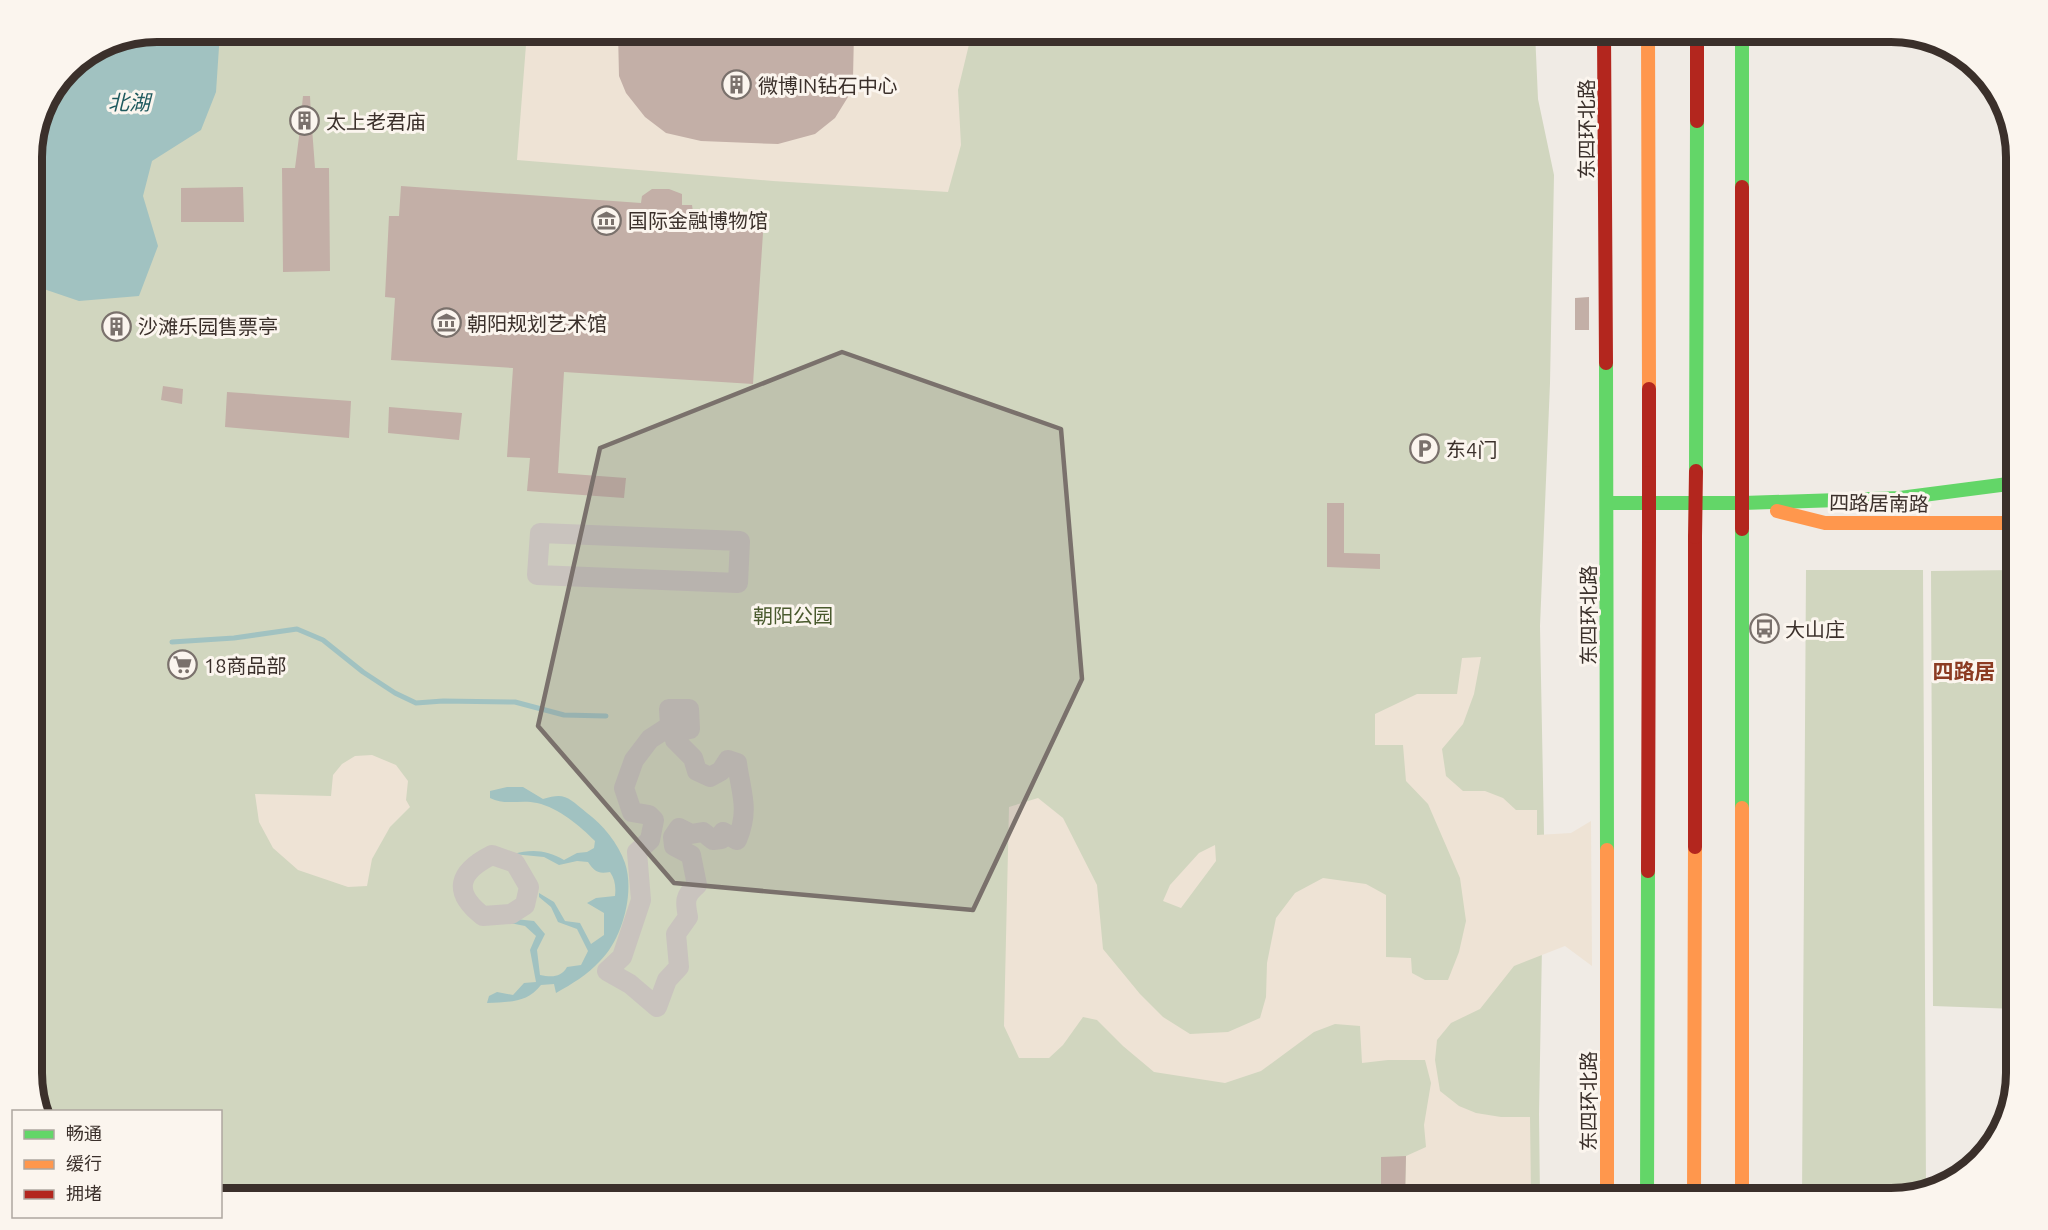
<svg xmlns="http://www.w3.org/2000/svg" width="2048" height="1230" viewBox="0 0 2048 1230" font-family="Ubuntu,'Noto Sans SC',sans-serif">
<rect width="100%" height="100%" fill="#f0ebe5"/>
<path fill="#d1d6bf" d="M157,32h1378l3,67 16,76 -4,208 -10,243 4,208 -5,280 1,84h-1319l-1,-86 -179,-1 -9,-30v-932l9,-41 27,-40 41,-27z
M1806,570h117l3,619 -34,9h-90z
M2016,570v439l-83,-3 -2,-435z"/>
<path fill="#eee3d5" d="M527,32h445l-14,58 3,55 -13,47 -175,-11 -256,-21z
M1481,657l-7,37 -11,30 -21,25 4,27 17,15h22l18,7 13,12h21v25l34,-2 20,-12 1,145 -27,-20 -51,20 -34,43 -29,14 -14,17 -2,20 5,31 19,15 17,7 25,4h29l1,76h-17v5h-109l1,-42 20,-9 -2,-22 7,-42 -6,-23h-37l-26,3 -2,-37 -25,-2 -21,8 -53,39 -36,12 -71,-11 -31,-26 -26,-26 -14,-3 -20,28 -14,13h-30l-15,-32 5,-219 29,-9 25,20 34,67 6,64 37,45 23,23 27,17 38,-2 32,-14 6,-21 1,-34 9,-45 19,-25 28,-15 43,6 20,11v62l25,1 1,15 13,7h23l11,-28 7,-31 -6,-43 -32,-74 -22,-23 -3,-36h-28v-31l42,-20h40l5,-36z
M372,755l24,10 12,16 -2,19 4,7 -20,20 -18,32 -5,27 -19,1 -50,-17 -25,-22 -14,-26 -4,-28 76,2 2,-21 9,-11 13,-8z
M1215,845l1,16 -35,47 -18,-7 7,-16 29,-32z"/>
<path fill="#a1c2c1" d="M157,32h63l-4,60 -15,38 -49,31 -9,35 15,50 -19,50 -60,5 -47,-16v-136l9,-41 27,-40 41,-27z
M507,787h16l20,12c23,-7 25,-1 44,14 16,12 31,30 38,50 10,30 -3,77 -25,98 -13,14 -28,23 -44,32l-2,-9 -13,1c-14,18 -32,17 -54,18l2,-7 8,-4 16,3 11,-12 12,-1 -6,-32 6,-14 -11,-10 -15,-3 5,-4 19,2 11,13 -8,16 3,25c11,2 21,3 27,-8l14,-2 7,-14 -11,-22 -19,-7 -7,-15 -12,-10v-4l15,9 11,19 15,2 11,21 13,-9v-22l-17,-10 9,-5 19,-2c1,-9 0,-17 -5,-24 -12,2 -15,0 -22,-10l-11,-1 -18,4 -15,-8 -31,-3c19,-5 34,-4 51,6l13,-7 10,-1 7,-4 1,-7c-15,-15 -36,-33 -58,-38 -16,-4 -32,3 -47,-5v-7z"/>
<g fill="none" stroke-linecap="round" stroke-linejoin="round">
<path stroke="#a1c2c1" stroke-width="5" d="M172,642l62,-4 63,-9 26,11 40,32 32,21 21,10 27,-2 72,1 49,13 42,1"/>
</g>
<path fill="#c3afa7" d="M618,32h236l-1,46 -5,19 -13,21 -20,16 -37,10 -77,-3 -35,-8 -21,-16 -19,-24 -7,-17z
M303,96h7l1,20h8l-1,12h-6l3,40h14l1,103 -47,1 -1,-104h13l5,-39h-8v-13h9z
M401,186l240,17 1,-7 10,-7h17l13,5v11h10l1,7 71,6 -11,166 -189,-12 -6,101 68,5 -2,20 -97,-7 3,-33 -23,-1 6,-89 -122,-8 4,-62 -10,-1 4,-81h10z
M243,187l1,35h-63v-34z
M1589,297v33h-14v-32z
M105,316l24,1 -1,19 -23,-2z
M163,386l20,3 -1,15 -21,-4z
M227,392l124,9 -2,37 -124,-11z
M389,407l73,6 -3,27 -71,-7z
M1327,503h17v50l36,1v15l-53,-2z
M1406,1156l-1,42h-24v-41z"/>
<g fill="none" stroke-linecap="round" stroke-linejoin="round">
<path stroke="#c9c3be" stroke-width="20" d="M540,533l200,8 -2,42 -201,-8z
M669,709h20l1,20 -10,2 -5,9 18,18 4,13 13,6 11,-6 7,-11 9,3c4,30 13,46 0,77l-14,-8 -2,7 -8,1 -10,-8 -12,2 -12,-6 -6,9 1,9 17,9 6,30c-13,11 -12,17 -9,32l-12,17 3,33 -12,13 -10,27 -27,-23 -23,-13 15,-14 19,-57 -4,-48 13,-12 4,-20 -5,-5 -17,-3 -8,-24 10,-28 16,-21 20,-13z
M492,855l23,8 14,24 -4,18 -14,9 -28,2c-31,-24 -25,-44 9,-61z"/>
<path stroke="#63d668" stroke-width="14" d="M1742,32v155
M1606,363l1,487
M1696,471l1,-350
M1607,503h136l157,-5 116,-15
M1742,529v279
M1647,1198l1,-327"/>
<path stroke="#ff974d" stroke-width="14" d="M1648,32l1,357
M1777,511l48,12h191
M1742,808v390
M1607,1198v-348
M1694,1198l1,-351"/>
<path stroke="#b3261e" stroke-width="14" d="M1604,32l2,331
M1697,121v-89
M1742,187v342
M1649,389v84
M1695,847v-310
M1648,871l1,-335"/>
<path stroke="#b3261e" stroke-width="14" d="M1649,473v63
M1695,537l1,-66"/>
</g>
<path fill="#7a716c" fill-opacity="0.2" stroke="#7a716c" stroke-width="4.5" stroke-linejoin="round" d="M842,352l219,77 21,250 -109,231 -299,-27 -136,-157 62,-278z"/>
<defs>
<symbol id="building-ring" viewBox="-11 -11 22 22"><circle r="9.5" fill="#fbf5ee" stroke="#7a716c" stroke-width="1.5"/><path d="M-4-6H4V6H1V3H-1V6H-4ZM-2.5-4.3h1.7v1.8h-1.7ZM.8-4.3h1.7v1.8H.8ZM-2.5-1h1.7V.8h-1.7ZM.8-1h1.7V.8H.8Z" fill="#7a716c"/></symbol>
<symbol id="museum-ring" viewBox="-11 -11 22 22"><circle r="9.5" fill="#fbf5ee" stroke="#7a716c" stroke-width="1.5"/><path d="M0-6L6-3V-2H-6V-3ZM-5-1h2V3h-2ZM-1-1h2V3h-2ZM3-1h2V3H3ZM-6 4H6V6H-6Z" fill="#7a716c"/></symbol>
<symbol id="parking-ring" viewBox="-11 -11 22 22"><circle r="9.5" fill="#fbf5ee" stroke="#7a716c" stroke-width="1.5"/><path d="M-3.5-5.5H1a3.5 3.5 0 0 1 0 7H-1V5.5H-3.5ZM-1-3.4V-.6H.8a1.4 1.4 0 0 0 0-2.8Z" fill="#7a716c"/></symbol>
<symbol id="bus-ring" viewBox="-11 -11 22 22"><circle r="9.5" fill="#fbf5ee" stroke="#7a716c" stroke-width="1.5"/><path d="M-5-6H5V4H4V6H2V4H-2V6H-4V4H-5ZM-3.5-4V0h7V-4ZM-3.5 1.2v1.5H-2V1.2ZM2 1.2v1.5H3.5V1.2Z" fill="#7a716c"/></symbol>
<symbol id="supermarket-ring" viewBox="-11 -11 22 22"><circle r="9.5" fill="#fbf5ee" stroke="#7a716c" stroke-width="1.5"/><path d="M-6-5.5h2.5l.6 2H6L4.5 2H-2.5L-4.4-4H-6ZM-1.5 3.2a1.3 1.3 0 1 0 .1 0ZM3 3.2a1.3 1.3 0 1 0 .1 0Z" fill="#7a716c"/></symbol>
</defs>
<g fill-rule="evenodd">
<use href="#building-ring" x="720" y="68" width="33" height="33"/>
<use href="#building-ring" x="288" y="104" width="33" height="33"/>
<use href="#museum-ring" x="590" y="204" width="33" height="33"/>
<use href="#museum-ring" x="430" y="306" width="33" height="33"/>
<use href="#building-ring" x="100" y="310" width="33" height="33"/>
<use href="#parking-ring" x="1408" y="432" width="33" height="33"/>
<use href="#bus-ring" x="1748" y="612" width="33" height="33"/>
<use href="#supermarket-ring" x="166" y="648" width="33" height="33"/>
</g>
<g text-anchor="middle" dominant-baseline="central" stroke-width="6" stroke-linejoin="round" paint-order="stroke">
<g font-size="20" fill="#3b302b" stroke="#fbf5ee" text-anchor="start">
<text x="758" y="85">微博IN钻石中心</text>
<text x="326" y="121">太上老君庙</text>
<text x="628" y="220">国际金融博物馆</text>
<text x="467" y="323">朝阳规划艺术馆</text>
<text x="138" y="326">沙滩乐园售票亭</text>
<text x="1446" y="449">东4门</text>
<text x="1785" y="629">大山庄</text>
<text x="204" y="665">18商品部</text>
</g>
<g font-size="20" fill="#3b302b" stroke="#fbf5ee">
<text transform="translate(1586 129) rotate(-90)">东四环北路</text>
<text transform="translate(1879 503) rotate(1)">四路居南路</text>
<text transform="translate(1588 615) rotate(-90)">东四环北路</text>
<text transform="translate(1588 1101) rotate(-90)">东四环北路</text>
</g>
<g font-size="20" fill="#4a5a2e" stroke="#fbf5ee">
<text x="793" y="615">朝阳公园</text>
</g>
<g font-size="21" font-style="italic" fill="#1f5a5e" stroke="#fbf5ee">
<text x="129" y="102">北湖</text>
</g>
<g font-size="21" font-weight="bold" fill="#8c3b22" stroke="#fbf5ee">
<text x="1964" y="671">四路居</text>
</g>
</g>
<path d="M0 0H2048V1230H0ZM157 42H1891A115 115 0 0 1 2006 157V1073A115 115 0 0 1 1891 1188H157A115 115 0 0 1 42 1073V157A115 115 0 0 1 157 42Z" fill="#fbf5ee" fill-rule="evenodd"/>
<path fill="none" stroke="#3b302b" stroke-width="8" d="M157 42H1891A115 115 0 0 1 2006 157V1073A115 115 0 0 1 1891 1188H157A115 115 0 0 1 42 1073V157A115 115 0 0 1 157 42Z"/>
<rect x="12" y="1110" width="210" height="108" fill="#fbf5ee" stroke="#aea6a0" stroke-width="1.5"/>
<rect x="24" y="1130" width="30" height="9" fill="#63d668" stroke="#aea6a0" stroke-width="1.5"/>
<text x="66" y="1140" font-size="18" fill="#3b302b">畅通</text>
<rect x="24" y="1160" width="30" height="9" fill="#ff974d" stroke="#aea6a0" stroke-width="1.5"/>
<text x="66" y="1170" font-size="18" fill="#3b302b">缓行</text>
<rect x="24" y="1190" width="30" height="9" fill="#b3261e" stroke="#aea6a0" stroke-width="1.5"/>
<text x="66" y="1200" font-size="18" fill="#3b302b">拥堵</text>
</svg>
